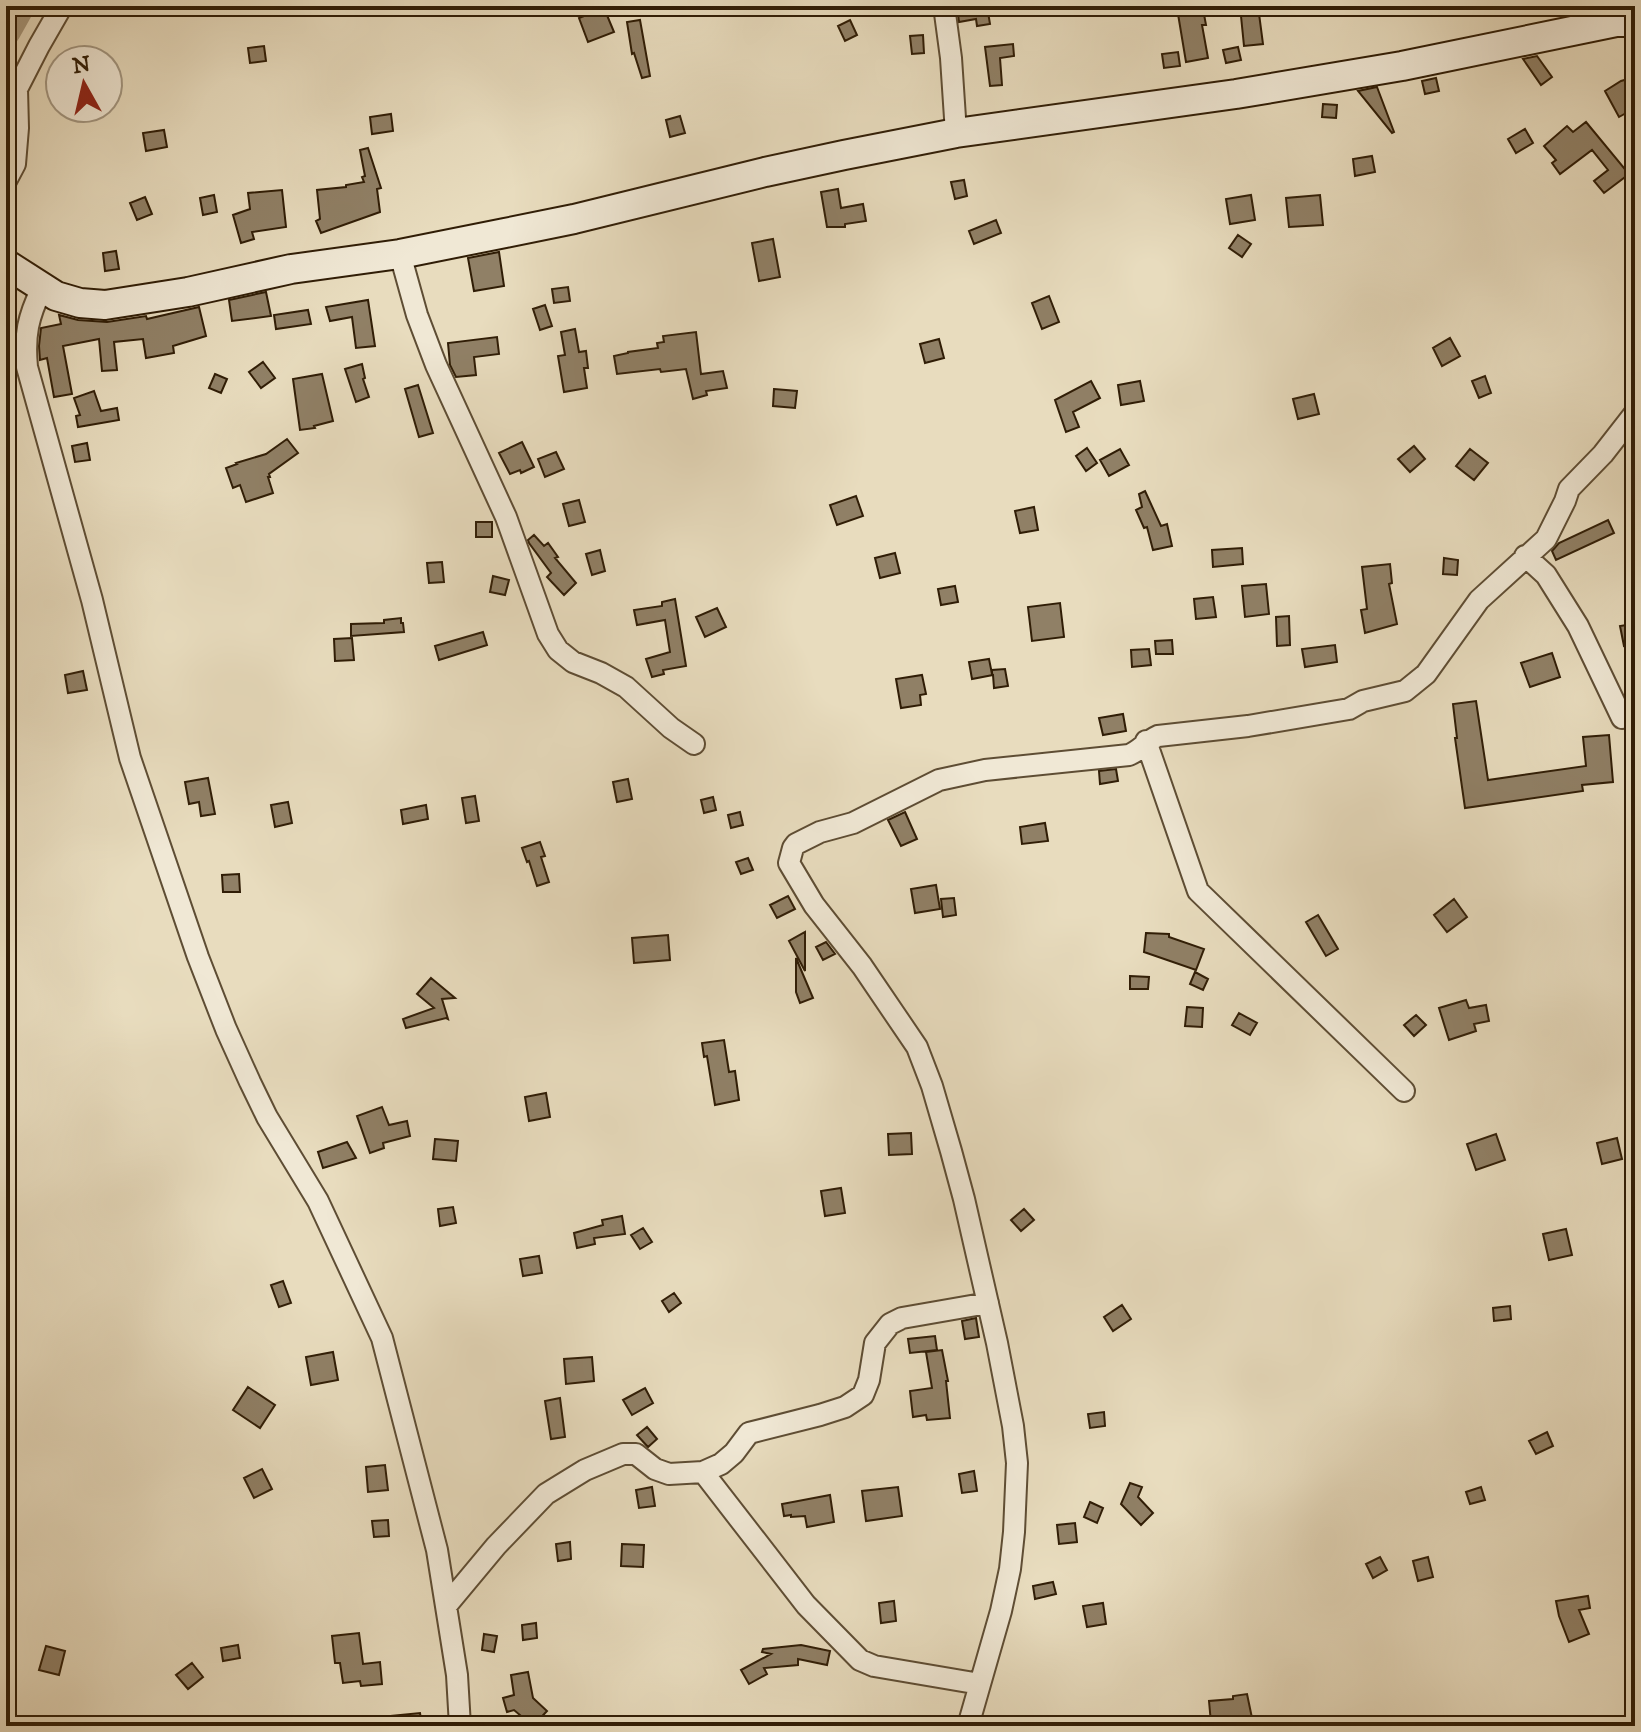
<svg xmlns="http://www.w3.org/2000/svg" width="1641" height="1732" viewBox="0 0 1641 1732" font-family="'IM FELL DW Pica',serif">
<rect width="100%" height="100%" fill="#e8dcbe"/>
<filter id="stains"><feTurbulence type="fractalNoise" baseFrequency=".0025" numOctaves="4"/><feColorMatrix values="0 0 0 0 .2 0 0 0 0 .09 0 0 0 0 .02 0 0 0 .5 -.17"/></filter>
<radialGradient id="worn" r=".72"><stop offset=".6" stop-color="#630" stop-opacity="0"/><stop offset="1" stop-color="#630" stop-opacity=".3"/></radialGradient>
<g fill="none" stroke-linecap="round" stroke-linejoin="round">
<path stroke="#a99b7f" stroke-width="30" d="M6,31l14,-25"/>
</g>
<path fill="#908066" stroke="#301d06" stroke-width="2" d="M957,6h30l3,18 -13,2 -1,-7 -17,3z
M1240,6h18l5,38 -19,2z
M604,8l10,24 -26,10 -9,-24z
M1203,9l3,16h-4l6,33 -22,4 -8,-48z
M640,20l10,56 -8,2 -8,-25 -2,1 -5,-32z
M850,20l7,15 -12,6 -7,-15z
M923,35l1,18 -12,1 -2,-18z
M1013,44l1,12 -14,2 2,27 -12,1 -5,-39z
M264,46l2,15 -16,2 -2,-15z
M1238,47l3,13 -15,3 -3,-13z
M1178,52l2,14 -16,2 -2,-14z
M1537,56l15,21 -11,8 -18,-26z
M1635,77v31l-16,9 -14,-26 16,-10z
M1436,78l3,13 -14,3 -3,-13z
M1377,87l17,45 -2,1 -34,-42z
M1323,104l14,1 -1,13 -14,-1z
M391,114l2,17 -21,3 -2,-17z
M680,116l5,17 -15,4 -4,-17z
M1586,122l43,52 -25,19 -10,-12 14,-11 -16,-20 -32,24 -8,-11 4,-3 -12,-14 23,-20 6,6z
M1525,129l8,14 -17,10 -8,-14z
M164,130l3,17 -21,4 -3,-18z
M368,148l13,40 -4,1 3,23 -59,21 -5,-12 4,-2 -3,-29 29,-3v-2l18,-3 -2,-5 3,-1 -5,-26z
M1372,156l3,16 -20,4 -2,-17z
M964,180l3,16 -12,3 -4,-17z
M838,189l3,19 22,-4 3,17 -21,3v3h-18l-6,-35z
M282,190l4,37 -34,5 2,7 -13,4 -8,-28 17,-6 -2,-16z
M214,195l3,17 -14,3 -3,-17z
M1251,195l4,25 -25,4 -4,-25z
M1320,195l3,30 -34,2 -3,-29z
M145,197l7,17 -15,6 -7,-17z
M996,220l5,13 -27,11 -5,-13z
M1238,235l13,9 -9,13 -13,-9z
M773,239l7,38 -21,4 -7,-38z
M116,251l3,18 -14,2 -2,-18z
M499,252l5,34 -30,5 -6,-33z
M568,287l2,14 -16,2 -2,-14z
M266,292l5,24 -39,5 -3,-21z
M1049,296l10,26 -17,7 -10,-26z
M368,300l7,46 -19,2 -4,-31 -22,4 -4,-14z
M545,305l7,21 -12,4 -7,-21z
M199,307l7,29 -33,10 1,7 -28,5 -3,-19 -29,3 3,28 -15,1 -3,-32 -36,7 9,48 -18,3 -7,-39 -7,2 -1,-14 2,-18 20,-4 -2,-9 19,5 29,2 39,-6 1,3z
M308,310l3,14 -35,5 -2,-14z
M575,329l4,23 7,-1 2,17h-4l3,20 -23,4 -6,-36 7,-1 -4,-23z
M696,332l5,42 22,-3 4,17 -21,3 1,4 -14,4 -7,-30 -25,3 -1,-3 -43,5 -3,-18 14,-3v-1l30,-4 -1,-5 7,-1 -1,-6z
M497,337l2,17 -25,3 2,18 -20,2 -6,-12 -2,-22z
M1450,338l10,18 -18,10 -9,-18z
M939,339l5,19 -19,5 -5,-19z
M263,362l12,16 -14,10 -12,-16z
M362,364l3,14 -2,1 6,18 -13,5 -11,-33z
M215,374l12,5 -6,14 -12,-5z
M322,374l11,47 -19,5 1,2 -15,2 -7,-51z
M1485,376l6,17 -12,5 -7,-17z
M1091,381l9,17 -27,14 6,15 -13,5 -11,-32z
M1140,381l4,20 -23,4 -3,-20z
M418,385l15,48 -14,4 -14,-48z
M774,389l23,2 -2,17 -22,-2z
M94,391l7,20 16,-3 2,12 -41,7 -2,-11 4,-1 -6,-17z
M1314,394l5,20 -21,5 -5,-20z
M287,439l11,14 -29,21 1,3h-2l5,16 -27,9 -6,-17 -7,3 -7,-20 11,-4 -1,-1 30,-9z
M522,442l12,25 -13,6 -1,-3 -10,4 -11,-21z
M87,443l3,17 -15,2 -3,-16z
M1414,446l11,13 -15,13 -12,-13z
M1087,448l10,15 -11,8 -10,-15z
M1120,449l9,16 -20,11 -9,-16z
M1470,449l18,14 -14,17 -18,-14z
M556,452l8,17 -19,8 -7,-18z
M1145,491l16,35 6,-2 5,22 -19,4 -6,-23 -3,1 -8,-18 6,-3 -3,-13z
M856,496l7,20 -26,9 -7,-20z
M579,500l6,22 -16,4 -6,-22z
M1034,507l4,23 -18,3 -5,-22z
M1608,520l6,13 -58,27 -4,-9 7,-8z
M476,522h16v15h-16z
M534,535l10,11 4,-3 10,14 -3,1 21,25 -12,12 -17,-18 4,-4 -22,-30 -1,-3z
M1242,548l1,16 -30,3 -1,-17z
M600,550l5,21 -13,4 -6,-21z
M895,553l5,20 -20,5 -5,-20z
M1444,558l14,2 -1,15 -14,-1z
M442,562l2,20 -15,1 -2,-20z
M1390,564l2,19 -3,1 8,40 -32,9 -4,-23 6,-1 -5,-42z
M493,576l16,4 -4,15 -15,-3z
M1266,584l3,30 -24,3 -3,-31z
M955,586l3,16 -17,3 -3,-16z
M1213,597l3,20 -20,2 -2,-20z
M675,599l11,67 -23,4 1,4 -12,3 -6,-18 24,-7 -5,-32 -28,5 -3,-15 28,-4v-4z
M1060,603l4,34 -32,4 -4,-34z
M717,608l9,19 -21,10 -9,-20z
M1289,616l1,29 -13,1 -1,-29z
M401,618v5h2l1,9 -53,4v-12l33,-1v-3z
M1633,624l2,20 -11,2 -4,-20z
M483,632l4,13 -48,15 -4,-14z
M352,638l2,22 -19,1 -1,-22z
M1172,640l1,14h-17l-1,-13z
M1335,645l2,17 -32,5 -3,-18z
M1149,649l2,16 -19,2 -1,-17z
M1552,653l8,24 -30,10 -9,-24z
M989,659l3,15v-4l13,-1 3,17 -14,2 -1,-13 -21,4 -3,-17z
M83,671l4,19 -19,3 -3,-18z
M922,675l4,19 -6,1 1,10 -20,3 -5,-29z
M1476,701l12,79 98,-14 -3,-29 26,-2 4,47 -31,3 1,6 -118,17 -10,-70h2l-4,-34z
M1123,714l3,17 -23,4 -4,-17z
M1116,769l2,12 -18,3 -1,-13z
M208,778l7,36 -14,2 -2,-14 -10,2 -4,-22z
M628,779l4,20 -15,3 -4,-20z
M475,796l4,25 -13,2 -4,-25z
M713,797l3,13 -12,3 -3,-13z
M288,802l4,21 -17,4 -4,-22z
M426,805l2,14 -25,5 -2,-14z
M740,812l3,13 -12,3 -3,-13z
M905,812l12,27 -16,7 -13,-26z
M1045,823l3,18 -26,3 -2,-17z
M540,842l5,14 -4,1 8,25 -12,4 -8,-25 -2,1 -5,-14z
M748,858l5,12 -12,4 -5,-12z
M239,874l1,18h-17l-1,-17z
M936,885l4,24 -25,4 -4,-24z
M788,896l7,13 -18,9 -7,-13z
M954,898l2,17 -13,2 -2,-18z
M1454,899l13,18 -20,15 -13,-17z
M1318,915l20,34 -12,7 -20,-34z
M805,932v39l-16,-30z
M1146,933l23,1v3l35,12 -8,21 -52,-18z
M668,935l2,25 -36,3 -2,-25z
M826,942l9,12 -12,6 -7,-13z
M796,958l17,40 -13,5 -4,-11z
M1195,972l13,7 -5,11 -13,-6z
M1130,976l19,1 -1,12h-18z
M431,978l24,20 -13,1 6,20 -2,-1 -40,10 -3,-9 31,-11 -17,-14z
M1466,1000l3,8 17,-3 3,16 -15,3 2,7 -27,9 -10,-32z
M1187,1007l16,1 -1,19 -17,-1z
M1239,1013l18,10 -7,12 -18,-10z
M1416,1015l10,10 -12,11 -10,-11z
M724,1040l5,32 6,-1 4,29 -24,5 -8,-49 -3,1 -2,-14z
M546,1093l4,24 -21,4 -4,-24z
M382,1107l7,18 18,-4 3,15 -27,7 1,5 -14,5 -13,-37z
M911,1133l1,21 -23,1 -1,-21z
M1496,1134l9,26 -29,10 -9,-26z
M1617,1138l5,21 -20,5 -5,-21z
M435,1139l23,2 -2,20 -23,-2z
M347,1142l9,16 -33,10 -5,-16z
M841,1188l4,25 -20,3 -4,-25z
M453,1207l3,16 -16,3 -2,-17z
M1024,1209l10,11 -13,11 -10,-11z
M622,1216l3,18 -31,4 1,6 -18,4 -3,-15 29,-8 -1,-5z
M643,1228l9,14 -12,7 -9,-14z
M1566,1229l6,26 -23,5 -6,-26z
M539,1256l3,17 -19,3 -3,-17z
M283,1281l8,22 -12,4 -8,-22z
M674,1293l7,10 -12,9 -7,-11z
M1122,1305l9,14 -18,12 -9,-14z
M1510,1306l1,13 -17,2 -1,-13z
M976,1318l3,19 -14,2 -3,-18z
M935,1336l2,14 -27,3 -2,-14z
M942,1350l6,31h-2l4,37 -23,2 -1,-5 -13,2 -3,-26 22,-3 -6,-36z
M333,1352l5,28 -27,5 -5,-28z
M592,1357l2,24 -28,3 -2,-25z
M248,1387l27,18 -15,23 -27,-18z
M645,1388l8,15 -21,12 -9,-15z
M560,1398l5,39 -14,2 -6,-38z
M1104,1412l1,14 -15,2 -2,-14z
M647,1427l10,12 -9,8 -11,-12z
M1547,1432l6,14 -17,8 -7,-13z
M385,1465l3,25 -20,2 -2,-25z
M262,1469l10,20 -18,9 -10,-20z
M974,1471l3,20 -15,2 -3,-19z
M1130,1483l12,4 -4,10 15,16 -12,12 -20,-21z
M652,1487l3,19 -16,2 -3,-18z
M898,1487l4,29 -36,5 -4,-30z
M1481,1487l4,13 -15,4 -4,-12z
M830,1495l4,27 -27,5 -2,-11 -14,1v-2l-7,1 -2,-12z
M1090,1502l13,6 -6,15 -13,-6z
M388,1520l1,16 -15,1 -2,-16z
M1075,1523l2,19 -18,2 -2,-19z
M570,1542l1,17 -13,2 -2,-17z
M622,1544l22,1 -1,22 -22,-1z
M1380,1557l7,13 -14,8 -7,-14z
M1428,1557l5,20 -15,4 -5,-20z
M1053,1582l3,12 -21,5 -2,-13z
M1588,1596l2,12 -11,2 10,24 -20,8 -10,-26 -3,-15z
M894,1601l2,20 -15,2 -2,-20z
M1103,1603l3,21 -19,3 -4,-21z
M536,1623l1,15 -14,2 -1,-15z
M359,1633l4,31 17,-2 2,22 -21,2 -1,-5 -17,2 -3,-20h-5l-3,-27z
M484,1634l13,2 -3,16 -12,-2z
M238,1645l2,13 -17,3 -2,-13z
M801,1645l29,6 -3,14 -29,-6v6l-34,3 3,6 -18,10 -8,-14 30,-16 -9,-2 1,-3z
M46,1646l19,5 -6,24 -20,-5z
M192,1663l11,14 -15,12 -12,-14z
M528,1672l5,26 14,13 -14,15 -19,-16 -7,2 -4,-14 11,-3 -3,-20z
M1247,1694l5,24 -41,5 -2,-22 24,-2v-3z
M420,1713l2,13h-41v-9z"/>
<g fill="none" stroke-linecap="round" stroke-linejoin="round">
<defs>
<path id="minor" d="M944,6l7,52 5,75
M6,181l9,-17 3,-36 -1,-39 22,-43 23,-40
M400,254l17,61 19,50 70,152 42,117 10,16 15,12 28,11 25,14 45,41 23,16
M42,288c-14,29 -18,47 -15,79l65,233 38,158 68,199 28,72 24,53 17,35 51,84 64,137 55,212 20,125 3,51
M1525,556l21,19 32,51 44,92
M1146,741l52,150 206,200
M703,1472l103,133 54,55 14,6 106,18
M446,1606l50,-60 50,-52 39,-24 38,-16h13l19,15 14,5 34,-2 18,-8 13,-11 15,-20 71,-18 25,-8 18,-12 6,-15 6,-37 15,-19 12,-6 86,-15
M968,1726l33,-115 9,-42 4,-37 3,-69 -4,-37 -16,-83 -33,-144 -13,-48 -19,-65 -15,-39 -55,-81 -48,-61 -25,-42 4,-15 3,-4 24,-12 33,-9 86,-43 46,-10 144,-15c12,-5 16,-13 29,-19l90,-10 101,-17 14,-8 42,-10 21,-17 53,-74 67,-61 19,-38 4,-12 34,-35 32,-41"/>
<path id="secondary" d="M6,264l50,32 24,7 25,2 83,-13 103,-23 109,-15 105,-21 69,-14 191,-47 79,-17 112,-22 280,-39 166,-28 214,-44h19"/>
</defs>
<use href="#minor" stroke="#5e4d34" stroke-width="24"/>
<use href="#secondary" stroke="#301d06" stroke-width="32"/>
<use href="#minor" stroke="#f0e8d5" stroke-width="20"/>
<use href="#secondary" stroke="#f0e8d5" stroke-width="28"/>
</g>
<rect width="1641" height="1732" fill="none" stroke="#e8dcbe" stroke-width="32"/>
<rect x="8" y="8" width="1625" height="1716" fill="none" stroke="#301d06" stroke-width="4"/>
<rect x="16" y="16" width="1609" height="1700" fill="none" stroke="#301d06" stroke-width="2"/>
<g transform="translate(84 84) rotate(352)"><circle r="38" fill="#f0e8d5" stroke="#a39782" stroke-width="2"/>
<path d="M0-6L14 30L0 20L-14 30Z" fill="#8f2418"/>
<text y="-12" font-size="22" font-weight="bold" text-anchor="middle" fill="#301d06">N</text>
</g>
<rect width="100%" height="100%" filter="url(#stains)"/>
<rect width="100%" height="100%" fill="url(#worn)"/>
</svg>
